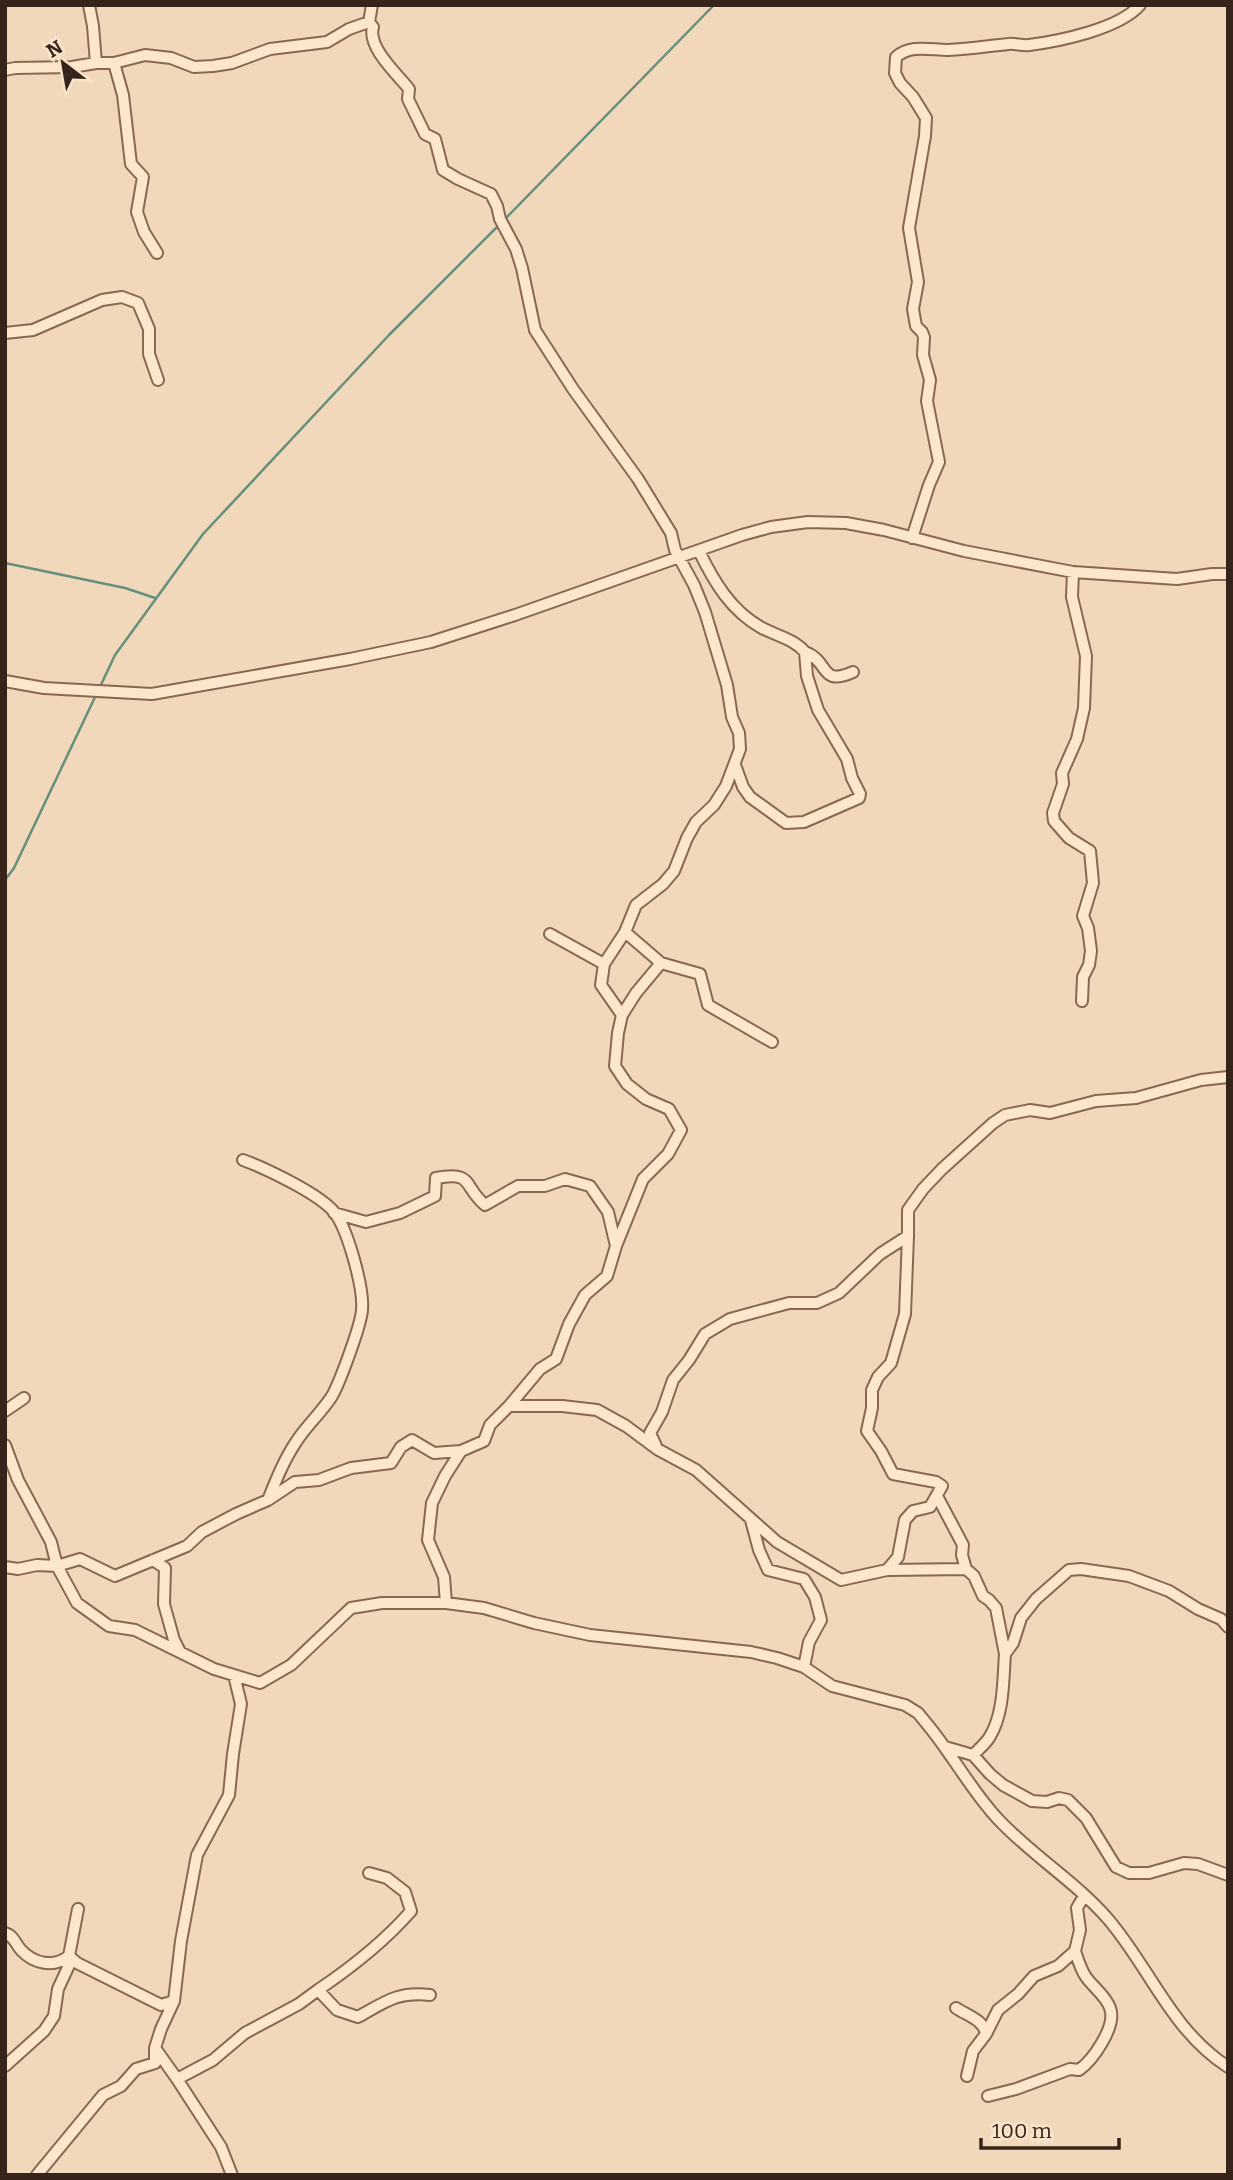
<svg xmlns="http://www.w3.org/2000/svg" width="1233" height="2180" viewBox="0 0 1233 2180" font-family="Bitter,serif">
<rect width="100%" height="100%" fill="#f1d8ba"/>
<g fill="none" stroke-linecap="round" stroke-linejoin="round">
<path stroke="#668f7e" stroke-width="2.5" d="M505,219l209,-214
M5,563l120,25 30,10
M99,689l16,-34 88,-121 186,-199 111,-111
M5,880l9,-12 82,-173"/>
<defs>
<path id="street" d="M89,5l4,21 3,37
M369,22l3,-17
M114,63l9,32 8,69 12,13 -6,35 7,20 13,21
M5,70l10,-2 57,-1 24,-4h18l31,-8 26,3 23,9 19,-1 19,-3 38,-14 57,-7 22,-13 20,-7 4,5c-6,20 24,47 36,62l-1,10 17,35 10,5 8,31 15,9 33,15 6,12 3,13 16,30 6,19 13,62 38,59 65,90 33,54 4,17 19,35 11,27 22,73 5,32 7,16 1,16 -14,37 -12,19 -18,17 -9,16 -13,33 -11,13 -27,21 -11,27 -21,32
M5,333l28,-3 69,-30 20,-3 16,6 11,26v25l9,26
M912,538l17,-53 10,-23 -12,-61 3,-21 -7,-25 1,-18 -2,-5 -6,-6 -3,-17 5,-27 -9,-54 16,-92 1,-18 -13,-21 -13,-14 -5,-10 1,-16c15,-13 34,-7 52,-7 20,-1 40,-4 60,-6 7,-1 14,2 21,1 31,-4 90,-16 111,-40
M699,551c15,31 32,60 63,77 15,8 32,11 43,24l2,24 11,34 29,49 5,19 8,16 -1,4 -55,24 -18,1 -36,-26 -7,-10 -8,-22
M1073,572l-1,25 14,59 -2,52 -7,31 -15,34 1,11 -10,29 1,8 15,17 21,13 3,32 -10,33 5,12 3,23 -2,14 -6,12 -1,24
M805,652c25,9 14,35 48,20
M5,681l39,7 108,6 198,-35 81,-17 84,-27 227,-80 29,-8 37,-5 38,1 38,7 80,21 109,21 104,7 35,-5h16
M625,932l36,31
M550,934l54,30 -3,21 21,30 -4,18 -3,33 12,18 19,15 23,10 12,21 -13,24 -25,25 -27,67 -9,30 -22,19 -16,29 -13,35 -16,10 -31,37h53l35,4 29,16 31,23 39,21 81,72 64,38 46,-10 79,-1 8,7 9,20 6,4 7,8 9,46 8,-11 8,-25 15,-19 33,-29 12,-1 48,7 40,15 29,18 23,10 7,8
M622,1015l14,-22 25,-30 39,11 8,31 64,37
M243,1160c22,8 77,34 92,53 13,18 29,75 27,97 -1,15 -22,72 -30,86 -10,16 -26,30 -36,46 -12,18 -20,38 -28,58
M334,1213l32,9 34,-9 35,-17 1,-18c38,-7 26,7 49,27l33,-19h27l20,-7 25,7 18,26 8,34
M5,1411l19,-13
M5,1445l13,35 33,62 6,24 20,37 32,23 26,4 79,39 46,14 31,-18 60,-57 31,-5h64l38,5 50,15 56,12 161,17 26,6 27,9 28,19 73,19 13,8 9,11c25,30 44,66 70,94 34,37 78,63 111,101 42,49 63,111 120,148
M656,1446l-6,-13 12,-21 11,-32 16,-20 16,-26 25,-15 59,-16h28l22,-10 41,-39 28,-18v-26l15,-21 19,-20 51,-46 12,-8 25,-5 20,3 46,-12 40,-3 65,-18 27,-3
M937,1496l26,49 -1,10 4,14
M751,1520l8,30 9,20 36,9 11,18 6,23 -12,22 -5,25
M153,1560l12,8 -1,36 10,36 6,12
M5,1567l13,2 19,-4 20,1 23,-7 35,17 72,-30 15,-14 34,-18 32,-14 27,-18 24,-2 32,-12 40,-5 10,-16 11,-7 22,13 27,-2 23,-10 6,-16 19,-19
M887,1570l11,-13 7,-37 8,-9 17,-4 12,-21 -6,-4 -43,-8 -12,-23 -14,-20 5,-23v-18l6,-13 13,-14 14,-49 3,-78
M446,1603l-2,-26 -16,-37 4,-37 13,-27 16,-25
M234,1675l7,29 -8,50 -4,41 -32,60 -16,86 -7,60 -13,28 -6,19 22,31 36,-19 32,-27 54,-29 19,-14 19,20 21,7c27,-15 40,-26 72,-22
M945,1747l28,8 17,19 13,11 29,16 15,1 12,-4 9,2 18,18 30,49 13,6h20l35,-10 14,1 30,11
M973,1755c6,-6 12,-11 16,-17 15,-23 14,-57 16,-84
M78,1909l-9,47 8,7 84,42 13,-4
M5,1933c9,3 10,10 16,17 13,14 33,18 48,6l1,7 -12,26 -4,27 -10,15 -39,35
M318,1990c34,-23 66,-48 93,-79l-6,-19 -18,-14 -18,-5
M956,2008c12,8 28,12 30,26
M967,2076l6,-25 13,-17 12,-24 20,-16 16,-18 24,-10 17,-15 5,-21 -3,-22 7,-12
M177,2079l44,68 11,28
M988,2096l28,-7 54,-20 9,1c14,-10 38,-44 31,-62 -4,-12 -17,-21 -24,-31 -5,-7 -8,-17 -11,-26
M37,2175l66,-80 18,-9 15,-17 19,-6v-15"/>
</defs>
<use href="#street" stroke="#896853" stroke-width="14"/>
<use href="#street" stroke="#fce7cd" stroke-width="10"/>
</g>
<rect width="1233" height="2180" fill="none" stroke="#362319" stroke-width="14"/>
<g transform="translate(63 63) rotate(329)" stroke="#f8e4ca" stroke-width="5" paint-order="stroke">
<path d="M0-5L12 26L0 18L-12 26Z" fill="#362319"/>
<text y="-10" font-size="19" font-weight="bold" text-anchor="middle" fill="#362319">N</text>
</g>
<path d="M981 2138v10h138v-10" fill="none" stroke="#362319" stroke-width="3.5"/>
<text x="992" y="2138" font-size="21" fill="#362319" stroke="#f8e4ca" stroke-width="5" paint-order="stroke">100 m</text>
</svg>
